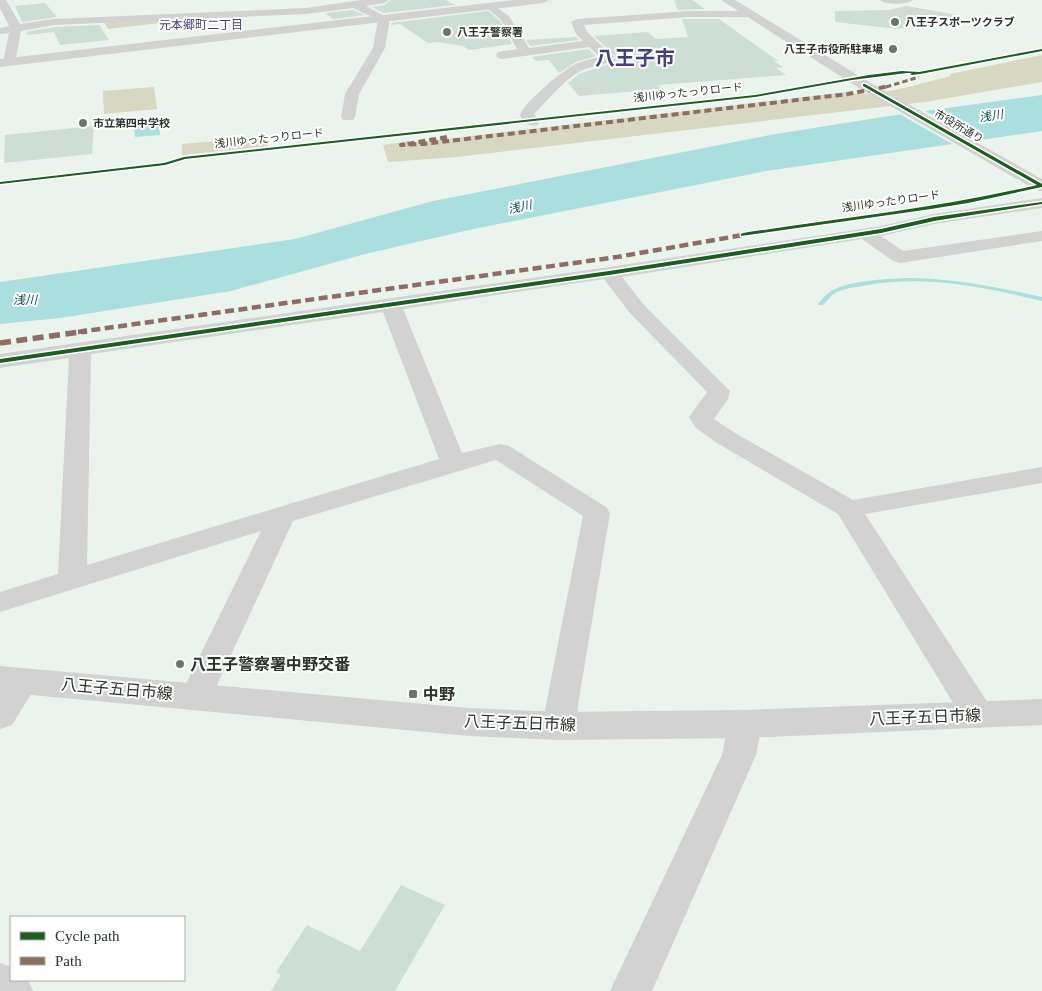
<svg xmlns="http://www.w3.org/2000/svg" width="1042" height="991" viewBox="0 0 1042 991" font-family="'Times New Roman','Noto Sans JP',serif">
<rect width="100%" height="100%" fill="#eaf4ec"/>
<path fill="#d8d7c2" d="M177,19l1,2 -70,8 -4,-7z
M1042,55v27l-117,20 -469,55 -68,5 -5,-17 26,-4 2,2 436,-51c24,8 78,-10 104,-16l-1,-2z
M154,87l3,22 -53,5 -1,-23z
M264,137l4,9 -86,9v-11z"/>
<path fill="#abdedf" d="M1042,95v36l-276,40 -297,59 -104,24 -134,37 -171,27 -60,6v-42l295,-43 138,-38 337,-66 119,-19z
M158,118l2,17 -25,2 -2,-17z"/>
<path fill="#eaf4ec" d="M922,109l58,33 -26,3 -58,-33z"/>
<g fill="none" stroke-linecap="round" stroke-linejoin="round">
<path fill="#abdedf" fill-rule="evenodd" d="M904,278c47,0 92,9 138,19v4c-58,-14 -116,-26 -175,-16 -10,2 -21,3 -30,7 -6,3 -10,9 -14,13h-4l-1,-1c4,-5 9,-11 15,-14 16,-9 52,-11 71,-12z"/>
</g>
<path fill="#cdded7" d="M391,0h55l9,5 -72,8 -11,-6 12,-2z
M674,0h18l13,9 -27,1z
M45,3l12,14 -35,5 -7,-16z
M907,6l50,9 -59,14 -63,-7v-11l54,-1z
M353,10l11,5 -31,4 -8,-6z
M488,11l12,10 12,23 -43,6 -6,-4 -26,-4 -9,1 -28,-19 -9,1v-2z
M682,19h37l59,42h-4l9,6 -7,1 10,7 -128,10 4,4 -83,7 -11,-13 11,-9 27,-9 9,-7v-2l-21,-20 54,-4 8,7 32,-2z
M99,25l10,15 -49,5 -6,-13 -26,3 -2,-3 28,-5z
M576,37l3,3 -49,6 -4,-6z
M588,49l8,7 -20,6 -17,11 -10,-13 -13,1 -4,-4z
M94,126l-2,28 -88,9 1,-28z
M401,885l44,20 -50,86h-124l10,-16 -5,-3 31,-47 53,26z"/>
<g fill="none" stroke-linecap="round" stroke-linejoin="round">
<path fill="#d1d2d1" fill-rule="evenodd" d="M0,0h6l14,24 34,-5 252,-11 55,-8h28l-5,3 -18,3 24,13 -5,29 -26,46 -4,23 -2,3h-10l-2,-3 4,-23 28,-46 5,-28 -25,-12 -47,6 -252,11 -33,6 -6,31 -6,4 -6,-4 6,-29 -9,1v-6l9,-2 -9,-18z
M880,0h33c-6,5 -27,5 -33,0z
M490,3l19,13 20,32 54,-7 -7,-7 -5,-12 6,-3 112,-8h61l6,3 -6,3h-61l-105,8 3,7 27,25c-6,9 -19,8 -29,12 -18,7 -37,31 -51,45l5,8 -2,3c-9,2 -12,-2 -17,-9 2,-12 42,-45 54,-51 7,-4 18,-6 26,-8l-11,-10 -87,12 -4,-1 -2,-3 2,-3 19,-3 -16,-29 -16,-14z
M1042,198v10l-108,16 -53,12 22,15 139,-20v10l-142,22 -7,-2 -31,-22 -240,38 22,28 86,86 -2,8 -14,20 21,14 118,67 189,-33v16l-177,31 125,192 5,9 -5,9 -12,4 -12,-4 -128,-210 -121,-71 -21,-15 -7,-11 18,-25 -77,-79 -26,-34 -201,30 59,144 38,-9 9,2 97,61 4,6 -32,192 -1,21 -5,9 -12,4 -12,-4 -5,-9 3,-21 37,-189 -87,-56 -203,61 -81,175 -4,9 -12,3 -12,-3 -4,-9 81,-165 -261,81v-20l58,-18 11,-216 -69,10v-14l609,-87 272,-41 53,-12zM383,312l56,147 -352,106 4,-211z
M745,711l12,4 5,9 -6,31 -104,236h-42l112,-236 6,-31 5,-9z
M0,963l11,4v13h17l5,11h-33z"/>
<path fill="#d1d2d1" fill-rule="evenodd" d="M514,0h35l-6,3 -543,64v-8z
M721,0h14l134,82 173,97v12l-6,-1 -177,-102z
M22,668l12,4 5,9 -27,44 -12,4v-42l10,-15z"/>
<path fill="#d1d2d1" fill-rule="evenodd" d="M0,666l469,42 91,4 185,-2 297,-11v26l-297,13 -185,2 -91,-4 -469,-44z"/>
<path stroke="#8d6e63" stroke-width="3" stroke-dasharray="5.5 3" stroke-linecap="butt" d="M886,87l33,-10"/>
<path stroke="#8d6e63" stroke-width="4" stroke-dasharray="7 4" stroke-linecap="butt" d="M447,137l-46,8 22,-1 425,-50 42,-8"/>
<path stroke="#8d6e63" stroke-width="4.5" stroke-dasharray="9 4.5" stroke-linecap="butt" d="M78,332l539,-75 126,-22"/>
<path stroke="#8d6e63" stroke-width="5.5" stroke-dasharray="11 5.5" stroke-linecap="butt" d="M0,343l87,-12"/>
<defs>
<path id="cycleway" d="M1042,49v2l-122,23 -8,1 -2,-1 2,-1h-5l-55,7 -97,17 -570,62 -20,6 -165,19v-2l164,-19 20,-6 571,-62 114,-20 33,-4 17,1z
M863,84h2l177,100v3l-74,16 -37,6 -190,27v-2l2,-1c98,-15 197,-25 294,-48l-174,-99z
M1042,202v2l-108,17 -53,12 -272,42 -609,88v-4l609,-88 272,-42 53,-12z"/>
</defs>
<use href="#cycleway" stroke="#fff" stroke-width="3"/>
<use href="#cycleway" fill="#1b5e20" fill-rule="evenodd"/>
</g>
<g fill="#6e756f" stroke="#fff" stroke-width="2">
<circle cx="895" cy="22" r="5"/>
<circle cx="447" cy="32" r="5"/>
<circle cx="893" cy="49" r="5"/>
<circle cx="83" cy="123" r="5"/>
<circle cx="180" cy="664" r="5"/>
<rect x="408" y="689" width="10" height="10" rx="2.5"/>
</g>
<g text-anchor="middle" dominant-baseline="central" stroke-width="4" stroke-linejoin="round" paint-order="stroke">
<g font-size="11" font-weight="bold" fill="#2b312c" stroke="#fff" text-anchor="start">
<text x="905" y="22">八王子スポーツクラブ</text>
<text x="457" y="32">八王子警察署</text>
<text x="883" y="49" text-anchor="end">八王子市役所駐車場</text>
<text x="93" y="123">市立第四中学校</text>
</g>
<g font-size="11" fill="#2b312c" stroke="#fff">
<text transform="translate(688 92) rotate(-6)">浅川ゆったっりロード</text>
<text transform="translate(959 126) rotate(30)">市役所通り</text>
<text transform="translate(269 138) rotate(-6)">浅川ゆったっりロード</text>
<text transform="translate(891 201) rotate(-8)">浅川ゆったりロード</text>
</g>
<g font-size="12" fill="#46417e" stroke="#fff">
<text x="201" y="25">元本郷町二丁目</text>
</g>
<g font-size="12" font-style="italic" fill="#09494e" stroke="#fff">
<text transform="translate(991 116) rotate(-9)">浅川</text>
<text transform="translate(520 207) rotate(-12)">浅川</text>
<text x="25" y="300">浅川</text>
</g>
<g font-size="16" font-weight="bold" fill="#2b312c" stroke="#fff" text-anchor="start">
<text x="190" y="664">八王子警察署中野交番</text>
<text x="423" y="694">中野</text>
</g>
<g font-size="16" fill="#2b312c" stroke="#fff">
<text transform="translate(117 689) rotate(5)">八王子五日市線</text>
<text transform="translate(925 717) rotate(-2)">八王子五日市線</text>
<text transform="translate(520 723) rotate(2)">八王子五日市線</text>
</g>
<g font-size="20" font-weight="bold" fill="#46417e" stroke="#fff">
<text x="635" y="58">八王子市</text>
</g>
</g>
<rect x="10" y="916" width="175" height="65" fill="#ffffff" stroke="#aaadab"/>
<rect x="20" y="932" width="25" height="8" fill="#1b5e20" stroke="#aaadab"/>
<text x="55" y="941" font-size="15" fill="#2b312c">Cycle path</text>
<rect x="20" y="957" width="25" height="8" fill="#8d6e63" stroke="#aaadab"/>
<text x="55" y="966" font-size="15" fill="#2b312c">Path</text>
</svg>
